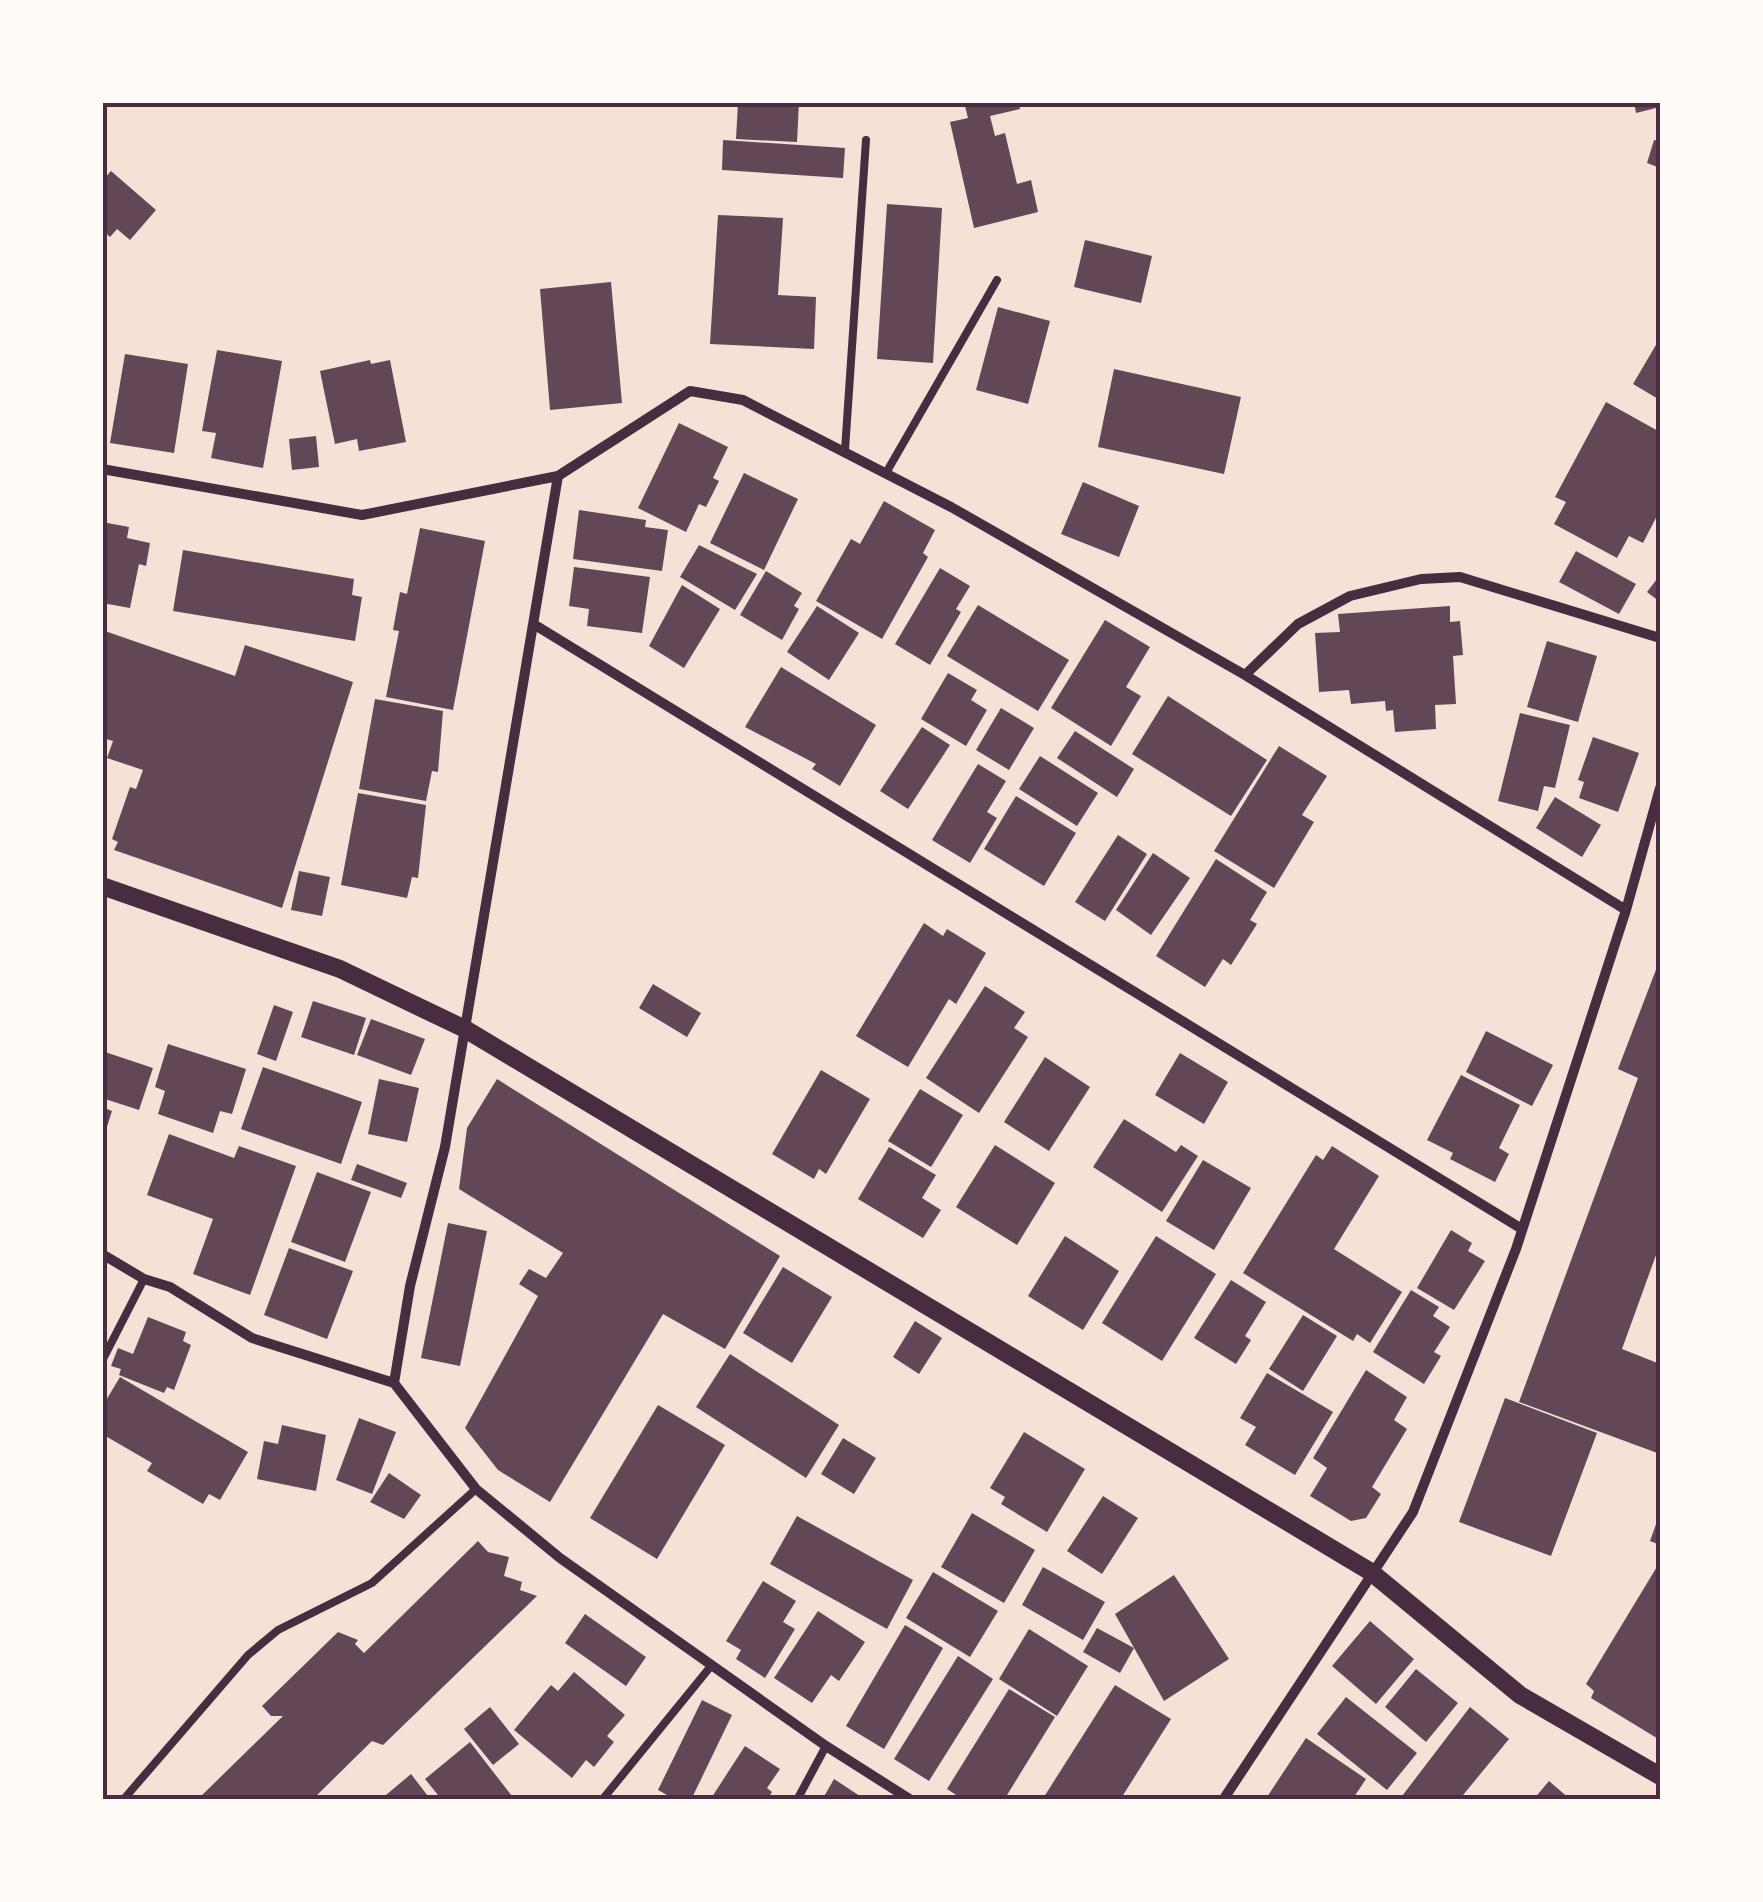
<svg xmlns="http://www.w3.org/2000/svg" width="1763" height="1902" viewBox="0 0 1763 1902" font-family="Helvetica,sans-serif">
<rect width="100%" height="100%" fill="#f7e1d7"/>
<path fill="#644757" d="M738,102h61l-2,40 -61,-3z
M964,102h55l1,7 -30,7 5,20 10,-3 12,51 14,-4 7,32 -64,16 -24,-106 18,-4z
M1634,102h26v5l-24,6z
M723,140l122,8 -2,30 -121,-8z
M1654,140l6,1v27l-13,-5z
M111,171l45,39 -26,30 -13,-11 -7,8 -8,-7v-49z
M887,204l55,4 -9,155 -56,-4z
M718,215l65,3 -5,77 38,2 -2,52 -104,-5z
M1085,240l67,16 -11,47 -67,-16z
M611,282l11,121 -72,7 -10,-121z
M998,307l52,14 -22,83 -52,-14z
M1660,338v62l-27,-16z
M217,350l65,11 -19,107 -52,-10 5,-25 -14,-2z
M125,354l63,10 -14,89 -64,-10z
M370,360l1,4 19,-4 16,82 -47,9 -2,-12 -22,5 -15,-73z
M1114,369l127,28 -17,77 -126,-27z
M1606,402l54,30v78l-17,33 -14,-7 -12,22 -63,-34 12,-22 -11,-5z
M679,423l49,24 -15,31 6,3 -13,26 -7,-3 -13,28 -48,-24z
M316,436l3,31 -27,3 -3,-31z
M744,473l54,26 -34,71 -54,-27z
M1083,482l56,24 -20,51 -58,-23z
M884,501l51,29 -12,23 5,4 -46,82 -66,-38 35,-62 9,5z
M579,510l67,10 -1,7 23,3 -6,41 -89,-12z
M102,522l27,5 -2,11 23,5 -4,23 -7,-2 -9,44 -28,-5z
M420,528l65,13 -32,169 -67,-13 13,-66 -6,-1 7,-38 7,2z
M699,545l58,29 -22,36 -55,-33z
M183,550l171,29 -2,16 10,2 -7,44 -182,-30z
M1576,551l60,33 -17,30 -60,-32z
M574,567l76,10 -8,56 -55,-7 2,-17 -20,-3z
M940,568l30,18 -14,23 5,3 -31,53 -35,-21z
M766,571l36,22 -8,13 5,3 -17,31 -42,-25z
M1660,575v27l-13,-10z
M682,585l38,24 -36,59 -35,-22z
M978,605l91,55 -31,51 -91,-55z
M817,606l42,27 -30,47 -42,-28z
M1450,606v16l10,-1 3,34 -10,1 3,48 -21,1 1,24 -41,3 -2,-22 -7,1 -1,-10 -34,3 -2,-14 -30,2 -4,-59 25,-1 -2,-18z
M1105,620l45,27 -24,40 15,9 -30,50 -60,-38z
M102,630l133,46 10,-31 108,37 -71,226 -168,-58 4,-8 -6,-3 18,-52 6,2 7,-19 -36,-12 6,-17 -11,-3z
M1547,641l50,15 -19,66 -51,-15z
M781,667l95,58 -36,61 -28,-17 4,-5 -71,-37z
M948,673l29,17 -6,10 16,10 -21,36 -45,-27z
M1168,696l99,64 -36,56 -99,-62z
M375,699l68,12 -5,61 -6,-1 -6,30 -67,-12z
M1001,708l33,20 -25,42 -33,-20z
M1520,713l50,12 -15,63 -11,-2 -6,25 -40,-10z
M922,727l28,18 -42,64 -28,-18z
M1075,731l59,38 -17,28 -60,-39z
M1593,737l46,16 -21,59 -39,-14 5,-16 -6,-2z
M1279,746l48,30 -25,39 12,7 -40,66 -60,-37z
M1040,756l58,37 -21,33 -58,-37z
M978,764l28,17 -19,31 10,6 -27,45 -38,-23z
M358,793l68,12 -8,73 -6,-1 -5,21 -66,-13z
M1016,796l60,37 -32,53 -60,-37z
M1555,797l46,28 -19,32 -46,-29z
M1118,835l29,19 -42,67 -30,-19z
M1153,853l37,25 -39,57 -35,-25z
M1216,859l51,33 -17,28 7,4 -26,41 -8,-6 -18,28 -49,-31z
M299,871l31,6 -8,39 -31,-6z
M924,923l19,13 4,-7 39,24 -30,51 -7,-5 -41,68 -52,-31z
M1657,967l3,277 -38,105 38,15v90l-141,-52 119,-324 -20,-9z
M653,984l48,29 -14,24 -48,-29z
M985,986l40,26 -11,16 14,9 -49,76 -53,-35z
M313,1001l53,17 -12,37 -53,-18z
M274,1005l19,7 -17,49 -19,-7z
M371,1019l54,20 -14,36 -54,-20z
M1486,1031l67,34 -21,41 -66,-34z
M168,1044l78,25 -14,45 -12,-3 -7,22 -55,-19 7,-23 -10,-4z
M102,1051l51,17 -14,42 -37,-12z
M1180,1053l48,29 -24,42 -49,-29z
M1045,1057l45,30 -41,64 -45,-29z
M263,1067l99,35 -21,62 -100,-35z
M821,1070l49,29 -44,75 -7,-5 -5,10 -42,-25z
M1461,1075l59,30 -21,43 10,6 -14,28 -45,-23 3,-6 -26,-13z
M379,1079l40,9 -12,54 -39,-8z
M497,1079l283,177 -55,93 -62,-35 -113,188 -52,-32 -33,-42 73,-132 -19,-12 10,-15 17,9 17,-25 -104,-64 8,-61z
M920,1089l43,26 -32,52 -43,-26z
M102,1107l10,4 -9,28h-1z
M1124,1119l52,33 5,-7 17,11 -36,56 -69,-45z
M169,1134l65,24 5,-12 57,20 -46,129 -57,-21 20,-55 -66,-24z
M995,1145l60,38 -38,62 -61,-38z
M1332,1146l47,30 -45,73 68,43 -32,51 -13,-9 -4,7 -110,-68 73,-118 7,5z
M889,1147l47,28 -14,23 19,12 -18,28 -65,-39z
M1203,1160l48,28 -37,62 -48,-29z
M357,1164l50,19 -6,15 -50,-18z
M317,1172l54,20 -26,70 -54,-20z
M448,1223l39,8 -27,135 -39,-8z
M1451,1230l21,13 -4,8 17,10 -31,49 -37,-22z
M1065,1236l54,35 -36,59 -55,-34z
M1156,1236l60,38 -54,87 -60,-38z
M289,1248l64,23 -26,68 -63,-24z
M783,1267l49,30 -40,66 -49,-30z
M1231,1280l35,22 -21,34 6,4 -15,24 -42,-26z
M1411,1290l28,17 -6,9 17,11 -16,25 7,4 -17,28 -51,-32z
M1303,1315l34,21 -34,55 -34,-22z
M148,1317l38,15 -3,9 8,4 -17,45 -7,-3 -3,6 -45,-18 2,-6 -10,-3 7,-18 15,6z
M915,1321l27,17 -23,36 -26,-17z
M730,1354l109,71 -33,53 -110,-71z
M1366,1370l41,27 -13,23 13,9 -35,58 9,7 -15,24 -15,3 -41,-25 17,-28 -14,-10z
M1267,1373l66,39 -38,63 -50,-30 11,-18 -16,-9z
M120,1377l128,75 -28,48 -11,-6 -6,10 -56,-33 5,-8 -50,-29v-27z
M1505,1398l92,35 -46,123 -92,-34z
M658,1405l67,40 -68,114 -67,-41z
M359,1418l37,14 -24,62 -36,-14z
M282,1425l44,10 -10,56 -59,-12 7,-38 14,3z
M1024,1432l61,37 -38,63 -46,-28 4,-7 -15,-9z
M843,1438l33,20 -22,36 -33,-20z
M389,1473l32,22 -17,24 -34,-17z
M1103,1496l35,22 -36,56 -35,-23z
M972,1513l63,37 -31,53 -63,-36z
M1660,1513v32l-10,-4z
M797,1516l116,64 -26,49 -117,-65z
M478,1541l10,11 21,5 -5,19 18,6 -2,8 17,6 -154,149 -11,-4 -60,59h-115l86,-84h-12l-9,-10 76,-74 20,8 -3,4 9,9z
M1658,1565l2,2v173l-69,-42 3,-7 -8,-7z
M1043,1567l62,35 -22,38 -61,-35z
M933,1572l65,39 -28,46 -64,-39z
M1174,1575l55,84 -65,42 -49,-87z
M763,1581l33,20 -13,21 12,7 -30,49 -29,-19 5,-9 -15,-9z
M818,1611l47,31 -26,39 -8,-6 -19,28 -38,-25z
M585,1614l61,43 -20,29 -61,-43z
M1370,1621l44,38 -38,45 -44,-38z
M905,1625l38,23 -59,101 -38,-23z
M1097,1628l37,20 -14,25 -37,-21z
M1029,1629l59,37 -31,50 -58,-37z
M958,1656l35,23 -64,102 -35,-22z
M1416,1669l42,34 -32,39 -41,-35z
M574,1672l51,43 -18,21 7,6 -20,25 -8,-7 -14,18 -58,-48 37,-45 7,6z
M1115,1685l56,34 -51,81h-78z
M1009,1689l46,28 -51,83h-40l-17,-11z
M1346,1697l71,56 -30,37 -70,-56z
M702,1700l30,15 -41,85h-15l-18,-10z
M490,1707l29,37 -26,21 -29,-36z
M1470,1707l39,32 -50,61h-60z
M1306,1738l60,41 -14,21h-87z
M470,1742l45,58h-73l-17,-21z
M745,1746l35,23 -13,19 5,4 -5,8h-57z
M411,1774l20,26h-51z
M834,1779l32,21h-44z
M1549,1781l22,19h-38z"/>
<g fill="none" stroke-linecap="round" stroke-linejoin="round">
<path stroke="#4a2c40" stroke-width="8" d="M845,450l21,-310
M886,473l111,-193
M102,1361l42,-82
M123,1800l125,-145 30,-25 94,-47 104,-94
M602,1800l109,-134
M797,1800l29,-54"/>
<path stroke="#4a2c40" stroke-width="10" d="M102,469l260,46 196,-39 132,-85 53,9 208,107 294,168 381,235
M535,625l987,604
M1245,675l53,-51 52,-28 71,-17 39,-2 200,61
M102,1254l42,25 26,8 82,51 142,45 82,106 84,69 266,188 85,54
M394,1383l16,-97 35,-139 113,-671
M1223,1800l190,-288 103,-263 110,-339 34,-122"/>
<path stroke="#4a2c40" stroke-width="18" d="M102,886l238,83 125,60 906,543 149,123 140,81"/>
</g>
<rect width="1763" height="1902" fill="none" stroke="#fffaf5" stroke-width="210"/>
<rect x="105" y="105" width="1553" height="1692" fill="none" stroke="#4a2c40" stroke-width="4"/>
</svg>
